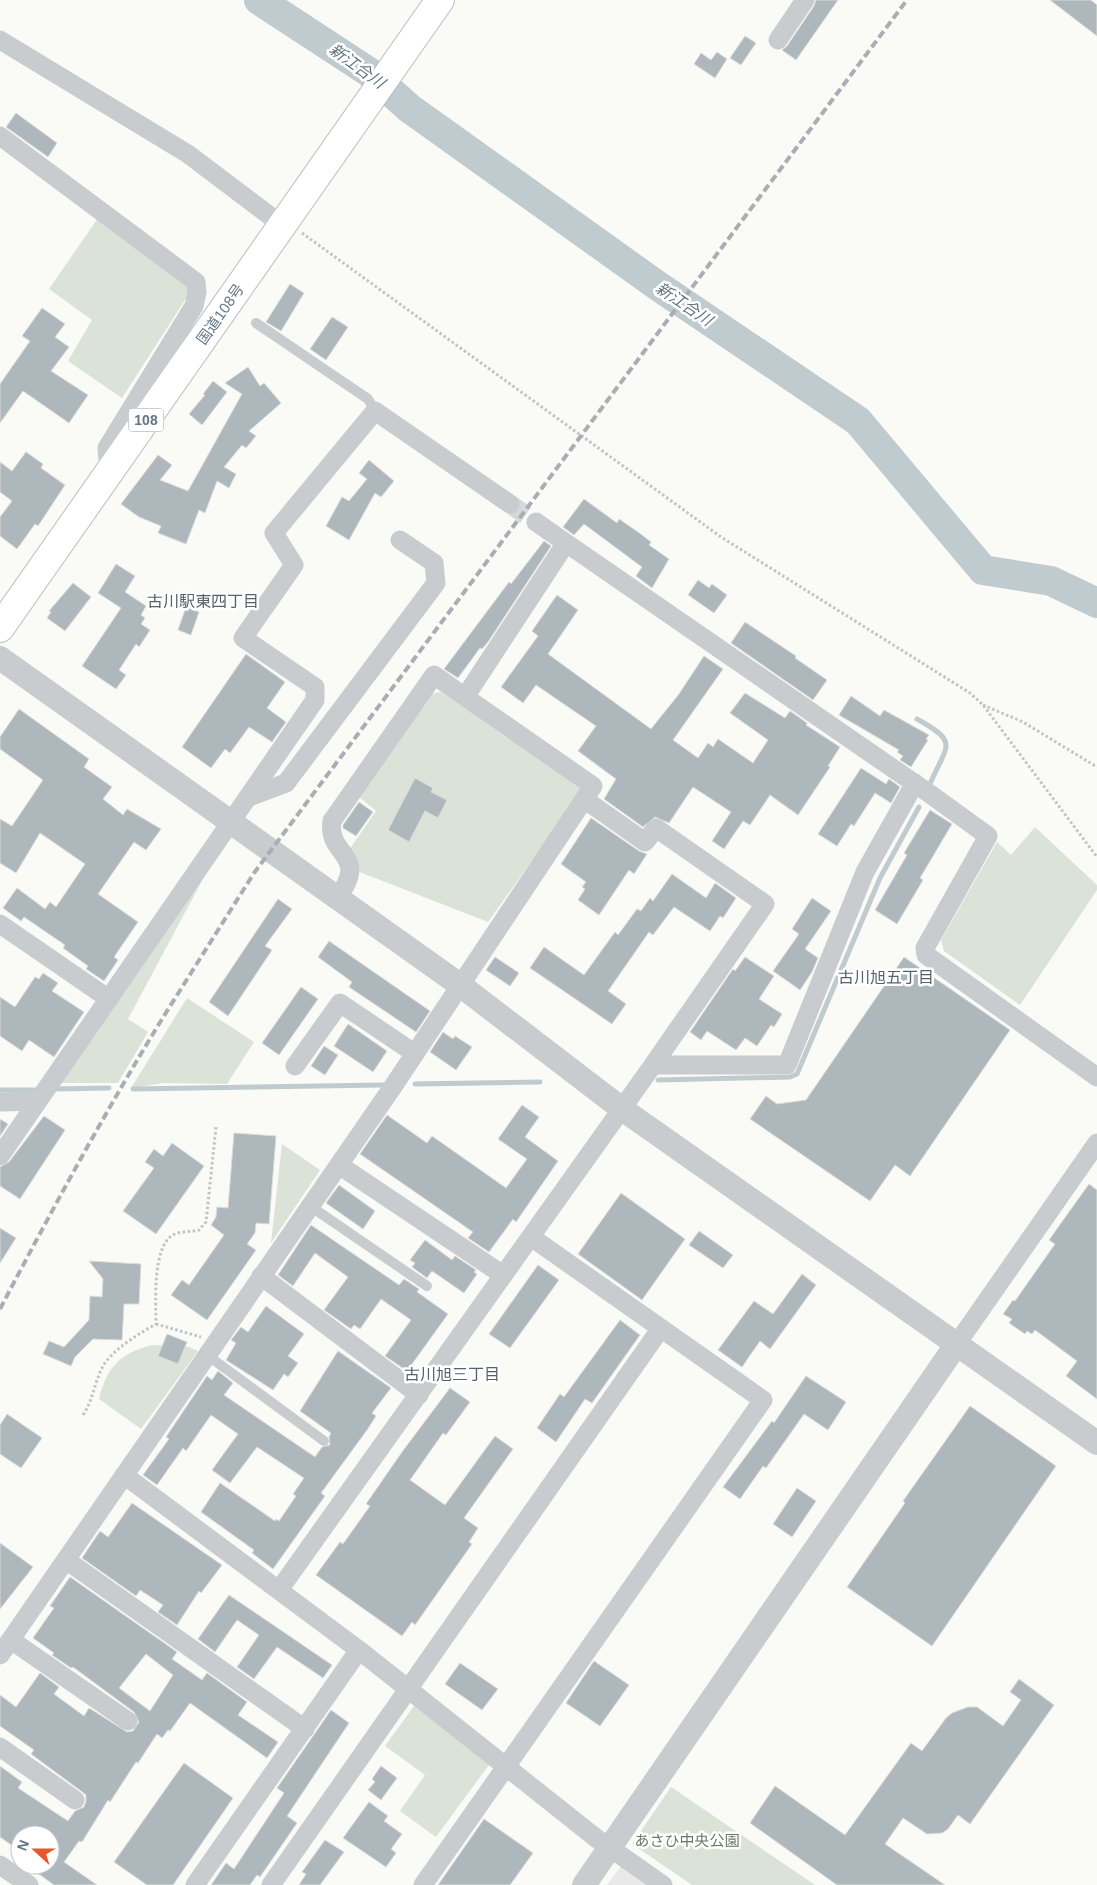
<svg xmlns="http://www.w3.org/2000/svg" width="1097" height="1885" viewBox="0 0 1097 1885" font-family="Arial,'Noto Sans JP',sans-serif">
<rect width="100%" height="100%" fill="#fafaf7"/>
<path fill="#e8e9e8" d="M621,1866l31,19h-45z"/>
<path fill="#dbe2d8" d="M98,218l94,71 -70,109 -54,-37 24,-41 -43,-31z
M441,692l141,98 -94,132 -131,-51 -8,-21 27,-39 -17,-14 72,-103z
M1035,827l62,58v5l-77,115 -76,-54 -3,-11 56,-98 14,13z
M212,862l-84,157 20,13 -30,51h-60z
M187,998l67,44 -27,42 -63,-1 -33,5z
M282,1144l38,26 -49,73z
M152,1345l37,2 9,4 -57,78 -42,-30c8,-32 20,-45 53,-54z
M414,1706l77,56 -55,75 -36,-26 25,-36 -40,-29z
M671,1787l144,98h-123l-60,-41z"/>
<g fill="none" stroke-linecap="round" stroke-linejoin="round">
<path stroke="#c0cbcf" stroke-width="5" d="M917,719c43,24 30,25 13,65
M658,1080l132,-3 7,-3 83,-196 39,-71
M415,1084l125,-2
M53,1089l56,-1
M133,1089l250,-4
M0,1090h39"/>
<path stroke="#c0cbcf" stroke-width="30" d="M259,0l110,72 40,36 249,178 200,135 125,149 68,11 46,22"/>
</g>
<path fill="#aeb7bc" stroke="#dcdcd9" fill-rule="evenodd" d="M816,0h22l-42,60 -14,-10 5,-4 27,-40z
M1050,0h41l6,5v31z
M745,36l11,7 -15,22 -11,-7z
M717,52l10,7 -12,19 -21,-14 7,-11 10,7z
M16,113l41,30 -9,14 -42,-30z
M290,284l14,9 -23,38 -15,-9z
M42,308l23,16 -10,13 14,10 -18,24 37,24 -19,28 -46,-32 -23,32v-39l30,-43 -8,-5z
M332,317l16,10 -22,33 -16,-11z
M248,367l12,19 4,-3 17,20 -32,28 7,5 -10,12 -4,-3 -18,22 12,7 -7,14 -12,-7 -12,32 -6,-3 -13,34 -28,-11 3,-7 -22,-9 -18,-13 37,-49 14,10 -12,15 28,11 54,-97 -17,-11z
M213,381l14,11 -25,33 -13,-11 16,-19 -2,-1z
M26,452l17,12 -2,4 24,17 -27,41 -3,-2 -18,25 -17,-13v-19l12,-16 -12,-9v-30l12,9z
M369,460l25,21 -13,16 -6,-4 -26,47 -23,-14 16,-29 7,4 18,-22 -8,-6z
M584,499l33,24 2,-4 19,13 13,10 -2,3 20,14 -17,29 -16,-12 6,-9 -58,-43 -10,11 -11,-8z
M544,541l7,5 -63,96 -6,7 -2,-1 -22,30 -14,-9 65,-87 2,2z
M116,564l19,12 -10,16 21,14 -5,9 4,3 -4,6 9,6 -11,17 -3,-3 -17,26 7,5 -10,14 -34,-23 39,-58 -23,-15z
M698,580l11,8 3,-4 15,11 -13,18 -26,-18z
M73,583l18,14 -26,34 -18,-13 4,-6 -2,-1z
M557,595l21,15 -30,44 103,75 28,-35 25,-38 19,13 -50,71 25,18 10,-15 5,4 5,-8 35,24 15,-23 -38,-27 15,-20 40,25 5,-7 17,12 -1,2 34,22 -12,19 2,1 -32,48 -28,-20 -20,30 -7,-4 -19,28 -12,-8 19,-29 -38,-25 -24,36 -14,-6 -12,10 -39,-28 12,-20 -38,-28 18,-25 -60,-41 -13,18 -22,-16 37,-51 -6,-5z
M186,607l13,5 -8,23 -13,-5z
M745,622l51,34 -1,2 32,22 -14,20 -82,-57z
M246,654l39,28 -18,26 19,14 -14,20 -23,-15 -19,26 -5,-4 -14,19 -29,-21z
M851,696l29,20 4,-6 45,25 -3,4 2,1 -17,27 -11,-7 3,-4 -6,-4 2,-2 -60,-35z
M19,709l70,50 -5,8 28,20 -9,12 20,16 4,-6 34,20 -15,21 -12,-8 -36,52 40,28 -24,35 4,3 -14,21 -18,-12 2,-3 -25,-18 2,-3 -41,-28 -3,4 -18,-13 14,-20 28,21 5,-7 6,5 29,-43 -45,-31 -24,40 -16,-10v-44l12,7 31,-46 -43,-31v-12z
M861,768l25,16 3,-5 11,8 -9,16 -16,-10 -21,33 -3,-2 -14,22 -19,-12z
M415,778l18,10 -2,4 16,8 -9,18 -13,-7 -16,31 -21,-12z
M359,802l14,10 -17,24 -13,-8v-3z
M930,810l22,14 -32,54 3,2 -26,44 -22,-14 32,-55 -3,-2z
M591,818l48,33 8,3 -13,20 -5,-4 -30,45 -21,-15 7,-11 -3,-2 4,-5 -25,-18z
M672,874l34,24 9,-15 21,15 -13,20 -3,-2 -10,15 -36,-24 -21,28 -4,-3 -41,59 18,13 -14,20 -82,-56 14,-21 40,28 31,-43 3,3 19,-26 4,2 9,-13 3,3z
M812,898l19,13 -26,38 13,9 -6,14 -12,18 -27,-19 26,-37 -7,-5z
M278,899l14,10 -27,37 7,4 -44,66 -19,-14z
M329,941l101,70 -14,21 -67,-45 3,-5 -34,-25z
M495,957l24,16 -9,13 -24,-16z
M745,957l29,19 -15,23 23,15 -8,13 -3,-2 -14,21 -12,-8 -9,12 -29,-19 -6,9 -11,-8 43,-63 2,2z
M904,957l106,73 -100,146 -15,-11 -25,36 -120,-82 16,-23 11,8 29,-4z
M43,973l15,10 -6,8 32,21 -30,45 -25,-17 -7,11 -22,-15v-39l15,10 20,-30 4,2z
M301,987l17,12 -39,56 -17,-12z
M348,1024l39,27 -14,21 -39,-26z
M443,1032l10,7 2,-3 17,11 -16,23 -26,-18z
M324,1046l14,9 -13,20 -14,-9z
M522,1105l17,12 -14,20 33,24 -42,61 -3,-3 -24,33 -21,-14 5,-6 -113,-78 27,-39 40,28 5,-7 74,52 21,-29 -29,-20z
M44,1116l21,14 -45,69 -20,-13v-19l9,-5z
M0,1119l8,5 -8,12z
M234,1133l42,3 -7,88 -13,-1 -1,10 -8,11 9,6 -49,70 -36,-25 11,-15 7,5 35,-50 -13,-10 5,-8 1,-10 11,1z
M172,1143l32,23 -48,68 -33,-23 31,-43 -9,-6 9,-13 9,7z
M1089,1184l8,6v209l-31,-23 11,-15 -42,-31 -3,4 -5,-3 -2,3 -16,-11 3,-4 -9,-5 10,-14 2,1 40,-57 -6,-4z
M339,1185l36,26 -12,18 -37,-26z
M621,1193l64,46 -43,61 -64,-46z
M311,1225l88,60 5,-6 15,10 -2,3 31,22 -41,57 -22,-15 26,-36 -30,-21 -21,30 -6,-4 -3,4 -27,-19 24,-33 -33,-24 -22,33 -15,-11z
M0,1228l16,10 -16,25z
M699,1231l34,24 -10,13 -34,-23z
M425,1240l27,20 3,-4 21,14 -2,2 3,2 -13,19 -32,-22 -5,7 -15,-11 3,-4 -5,-3z
M89,1261l52,3 -2,40h-15l-2,36 -29,-1 -18,18 -4,9 -28,-12 6,-13 15,6 25,-27 1,-24 12,1 1,-18z
M538,1265l21,15 -49,68 -21,-14z
M802,1274l14,11 -46,64 -10,-8 -18,26 -24,-17 36,-49 19,13z
M266,1306l38,28 -16,22 10,7 -10,14 -4,-3 -11,16 -47,-30 10,-17 -5,-3 10,-13 7,5z
M620,1320l20,15 -48,68 -7,-4 -29,43 -19,-14 23,-34 4,3z
M167,1334l20,8 -9,22 -20,-8z
M338,1351l53,37 -19,25 4,3 -9,14 -46,63 4,3 -52,73 -21,-16 2,-3 -53,-38 19,-29 55,38 1,-2 3,2 17,-25 -3,-2 11,-16 -47,-31 -27,36 -18,-13 26,-36 -27,-19 -25,36 -3,-3 -26,37 -14,-10 26,-36 -3,-2 41,-61 5,4 6,-9 15,12 -9,12 91,62 7,-10 8,-2 -1,-8 2,-4 -31,-22z
M806,1376l40,26 -18,28 -24,-16 -38,54 -3,-2 -23,33 -17,-12 49,-66 2,2z
M450,1388l20,14 -24,33 -3,-2 -33,47 35,25 50,-69 18,13 -49,69 14,10 -9,14 3,2 -57,81 -3,-3 -10,14 -86,-61 24,-33 3,2 27,-38 -4,-2 36,-52z
M970,1406l86,60 -124,180 -85,-59 58,-84 -2,-2z
M7,1414l35,24 -21,30 -21,-14v-29z
M797,1488l19,13 -24,36 -19,-13z
M132,1503l90,62 -21,28 -2,-2 -22,34 -19,-13 5,-7 -23,-15 -4,6 -54,-38 18,-27 8,6z
M0,1543l33,24 -33,42z
M70,1577l107,75 -5,7 30,21 5,-7 40,29 -9,13 40,27 -11,16 -77,-55 -20,28 -2,-1 -6,8 -5,-4 -19,29 -2,-1 -26,40 -2,-2 -26,42 -3,-1 -15,21 33,23h-43l-15,-11 6,-9h5v-7l9,-13 -9,-7v-3h-30v16l-20,-14v-71l22,16 -4,6 50,33 7,-10 9,-4 2,-6v-6l-5,-4 -50,-37 3,-4 -34,-24v-31l16,12 24,-34 19,14 -5,7 30,22 5,-8 38,24 6,-1 6,-9 -5,-10 -61,-45 -2,1 -19,-13 2,-2 -21,-15 21,-30 -4,-2zM146,1654l27,21 -23,36 -31,-23z
M229,1595l103,70 -9,13 -46,-31 -23,32 -17,-12 22,-32 -22,-15 -22,32 -17,-13z
M594,1661l35,24 -29,41 -34,-23z
M460,1663l38,26 -16,21 -37,-26z
M1019,1679l35,26 -84,119 -12,-9 -10,14 -6,4 -15,1 -24,-16 -18,26 60,41h-108l-87,-62 25,-37 70,49 66,-92 11,8 24,-33 6,-5 16,-6h9l26,19 18,-26 -11,-8z
M331,1710l18,13 -62,93 10,7 -37,54 -3,-2 -7,10h-39l15,-22 8,6 50,-76 -7,-5z
M184,1763l49,35 -60,87h-26l-33,-23z
M381,1766l16,12 -16,22 -13,-10 7,-8 -3,-3z
M369,1802l19,14 -4,5 18,13 -11,15 5,4 -10,14 -43,-29z
M484,1819l49,34 -23,32h-72z
M325,1840l19,12 -24,33h-21l7,-11 -4,-2z"/>
<g fill="none" stroke-linecap="round" stroke-linejoin="round">
<path stroke="#d4d9da" stroke-width="19" stroke-dasharray="19 9" stroke-linecap="butt" d="M510,504l26,18"/>
<defs>
<path id="trunk" d="M0,628l440,-628"/>
</defs>
<use href="#trunk" stroke="#babec1" stroke-width="30"/>
<path stroke="#c1c4c6" stroke-width="3" stroke-dasharray="2.5 2.5" stroke-linecap="butt" d="M302,233l419,304 249,156 13,12 114,152
M983,705l40,17 74,45
M156,1324l45,13
M83,1415c10,-15 11,-31 19,-47 8,-17 38,-35 54,-44 0,-22 -4,-77 17,-89 7,-4 19,-3 26,-5l7,-8 10,-95"/>
<path stroke="#c8cccf" stroke-width="10" d="M256,323l112,76 7,12
M310,1206l117,80
M207,1355l117,86"/>
<path stroke="#c8cccf" stroke-width="19" d="M0,40l188,114 94,71
M778,40l27,-40
M0,136l196,146 1,10 -3,14 -87,142 2,24
M536,522l30,21
M249,797l37,-14 150,-200 -2,-20 -34,-23
M584,799l61,43 11,-14 109,76 -112,161
M337,898c34,-44 -11,-42 -5,-77l102,-146 31,22 101,-154 364,251 58,42 -63,112 1,7 171,122
M0,924l109,75
M295,1066l45,-63 74,50
M0,1102l38,-1
M0,1156l315,-456v-13l-72,-49 51,-73 -20,-32 101,-122 135,93
M339,1165l164,110
M261,1276l158,119
M956,1345l141,-202
M124,1475l235,175 237,188 67,47
M66,1560l239,169
M279,1590l374,-525h134l78,-193 50,-89
M11,1640l117,81
M0,1655l392,-567 201,-302 -128,-89
M0,1747l75,53
M0,1865l29,20
M195,1885l164,-235
M271,1885l390,-557
M423,1885l340,-485 -232,-163"/>
<path stroke="#c8cccf" stroke-width="24" d="M0,658l460,327 162,124 475,334
M584,1885l372,-540"/>
<use href="#trunk" stroke="#fff" stroke-width="28"/>
<path stroke="#a8aeb4" stroke-width="4" stroke-dasharray="8 4" stroke-linecap="butt" d="M0,1309c53,-101 107,-201 167,-298 29,-46 58,-92 87,-138l653,-873"/>
</g>
<g text-anchor="middle" dominant-baseline="central" stroke-width="5" stroke-linejoin="round" paint-order="stroke">
<rect fill="#fff" stroke="#929ea8" stroke-width="1" x="128.5" y="408.5" width="35" height="23" rx="4"/>
<g font-size="14" font-weight="bold" fill="#647583">
<text x="146" y="420">108</text>
</g>
<g font-size="15" fill="#647583" stroke="#fff">
<text transform="translate(220 314) rotate(-55)">国道108号</text>
</g>
<g font-size="15" fill="#677a63" stroke="#fff">
<text x="687" y="1840">あさひ中央公園</text>
</g>
<g font-size="16" font-style="italic" fill="#5f747c" stroke="#fff">
<text transform="translate(357 66) rotate(36)">新江合川</text>
<text transform="translate(684 304) rotate(34)">新江合川</text>
</g>
<g font-size="16" fill="#56636e" stroke="#fff">
<text x="203" y="601">古川駅東四丁目</text>
<text x="886" y="977">古川旭五丁目</text>
<text x="452" y="1374">古川旭三丁目</text>
</g>
</g>
<g transform="translate(35 1850) rotate(291)"><circle r="24" fill="#ffffff" stroke="#c1c8cd"/>
<path d="M0-4L9 19L0 12L-9 19Z" fill="#e5572c"/>
<text y="-8" font-size="14" font-weight="bold" text-anchor="middle" fill="#647583">N</text>
</g>
</svg>
